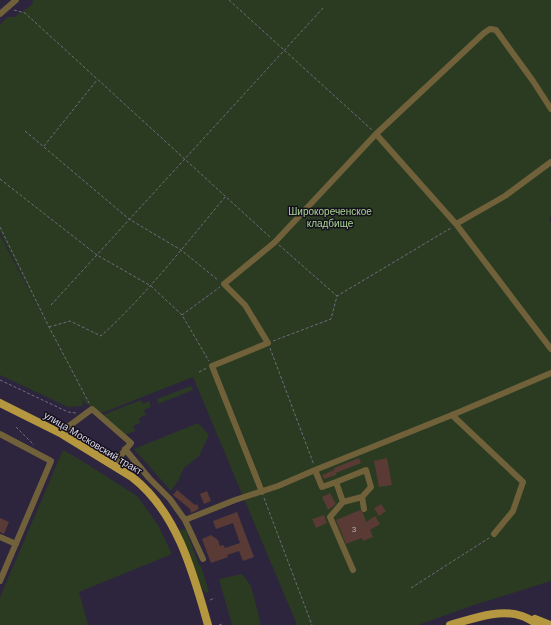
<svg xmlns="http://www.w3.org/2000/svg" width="551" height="625" viewBox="0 0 551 625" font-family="Arial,sans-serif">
<rect width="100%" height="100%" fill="#2d253e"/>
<path fill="#2a3b21" d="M33,0h518v216l-2,3 2,4v358l-77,24 -56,20h-121l-104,-248 -91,36 -17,-10 -3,-5 1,8 -15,1 -68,-32v-140l41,79 -41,-82v-207l7,-8h7l18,-12z
M191,386l2,4 -35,14 -1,-5z
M141,400l2,4 6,-3 2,6 -7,3 2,5 -7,3 1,5 -7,3 2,5 -10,4 -22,-20z
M198,423l11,12 -10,21 -15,12 -6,13 -7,10 -37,-42z
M63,450l19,11 55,35 21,29 14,29 -93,38 9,33h-88v-28z
M182,529l4,1 13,35 2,1 7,23 1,3 -4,1 -4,-7 -21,-55z
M242,574l9,12 9,34v5h-28l-13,-46z"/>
<path fill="#593a34" d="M359,458l2,5 -25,10v2l-12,4 -2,-4 12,-5v-2z
M387,458l5,27 -13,2 -5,-26z
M177,490l18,15 2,-1 2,5 -8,4 -1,-4 -17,-14z
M207,491l4,10 -7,3 -4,-10z
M330,493l6,11 -8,6 -6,-13z
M381,504l5,7 -7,5 -5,-8z
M360,510l3,3 3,9 9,-6 5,8 -10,6 3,7 -10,4 -1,-3 -16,6 -10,-24z
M237,512l17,45 -11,4 -4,-10 -12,4 1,2 -17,6 -9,-24 9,-4 7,5 2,6 3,-1 2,3 15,-5 -7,-20 -17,6 -3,-8z
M324,515l3,8 -11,5 -4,-9z
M0,518l9,4 -5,12 -4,-2z"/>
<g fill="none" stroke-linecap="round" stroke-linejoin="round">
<path stroke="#716b81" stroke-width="1" stroke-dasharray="3 2" stroke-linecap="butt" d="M229,0l143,130
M14,10l11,3 246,225
M25,131l104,88 52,31 37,30
M44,146l53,-66
M0,179l97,76 54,31 31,29 27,46
M0,227l49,100 40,76
M279,245l58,51
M51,305l272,-297
M182,315l38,-28
M49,327l21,-6 31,15c46,-42 84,-91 124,-139
M273,341l58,-22 6,-23 114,-68
M270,348l44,117
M199,372l8,-4
M0,380l68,32 8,1
M16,427l18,18
M264,498l48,127
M411,588l78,-50
M210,600l5,-2
M219,625l3,-1"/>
<path stroke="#70613a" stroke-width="6" d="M0,14l16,-14
M376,134l80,90 95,125
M456,224l49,-28 46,-34
M452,415l71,67 -10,29 -19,23
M0,434l51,27 -51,120
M62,434l3,-5 27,-20 39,34 -18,22
M125,449l24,29 21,21 15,21 18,39
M315,470l7,17 14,-5 30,-12 5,17 -9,10 -19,5
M336,482l7,20 -13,15 23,53
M262,492l-50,-126 56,-23 -23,-38 -21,-21 51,-42 101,-108 108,-101 6,-4 6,1 37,51 18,28
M362,497l2,12
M185,520l50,-20 43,-14 37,-16 137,-55 99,-42
M0,537l16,7"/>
<path stroke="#b5973f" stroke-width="8" d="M0,403l62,31 70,43c45,35 61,95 76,148
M535,619l15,6
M450,625c22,-6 50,-17 72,-9 6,2 12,6 17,9"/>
</g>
<g text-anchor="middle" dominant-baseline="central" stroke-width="3" stroke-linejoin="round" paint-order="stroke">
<g font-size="8" fill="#bab0bb">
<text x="354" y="529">3</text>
</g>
<g font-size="10" fill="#abd693" stroke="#14111c">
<text x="330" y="211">Широкореченское<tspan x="330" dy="12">кладбище</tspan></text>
</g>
<g font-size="10" fill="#dbd7e8" stroke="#14111c">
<text transform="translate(93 443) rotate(31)">улица Московский тракт</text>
</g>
</g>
</svg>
